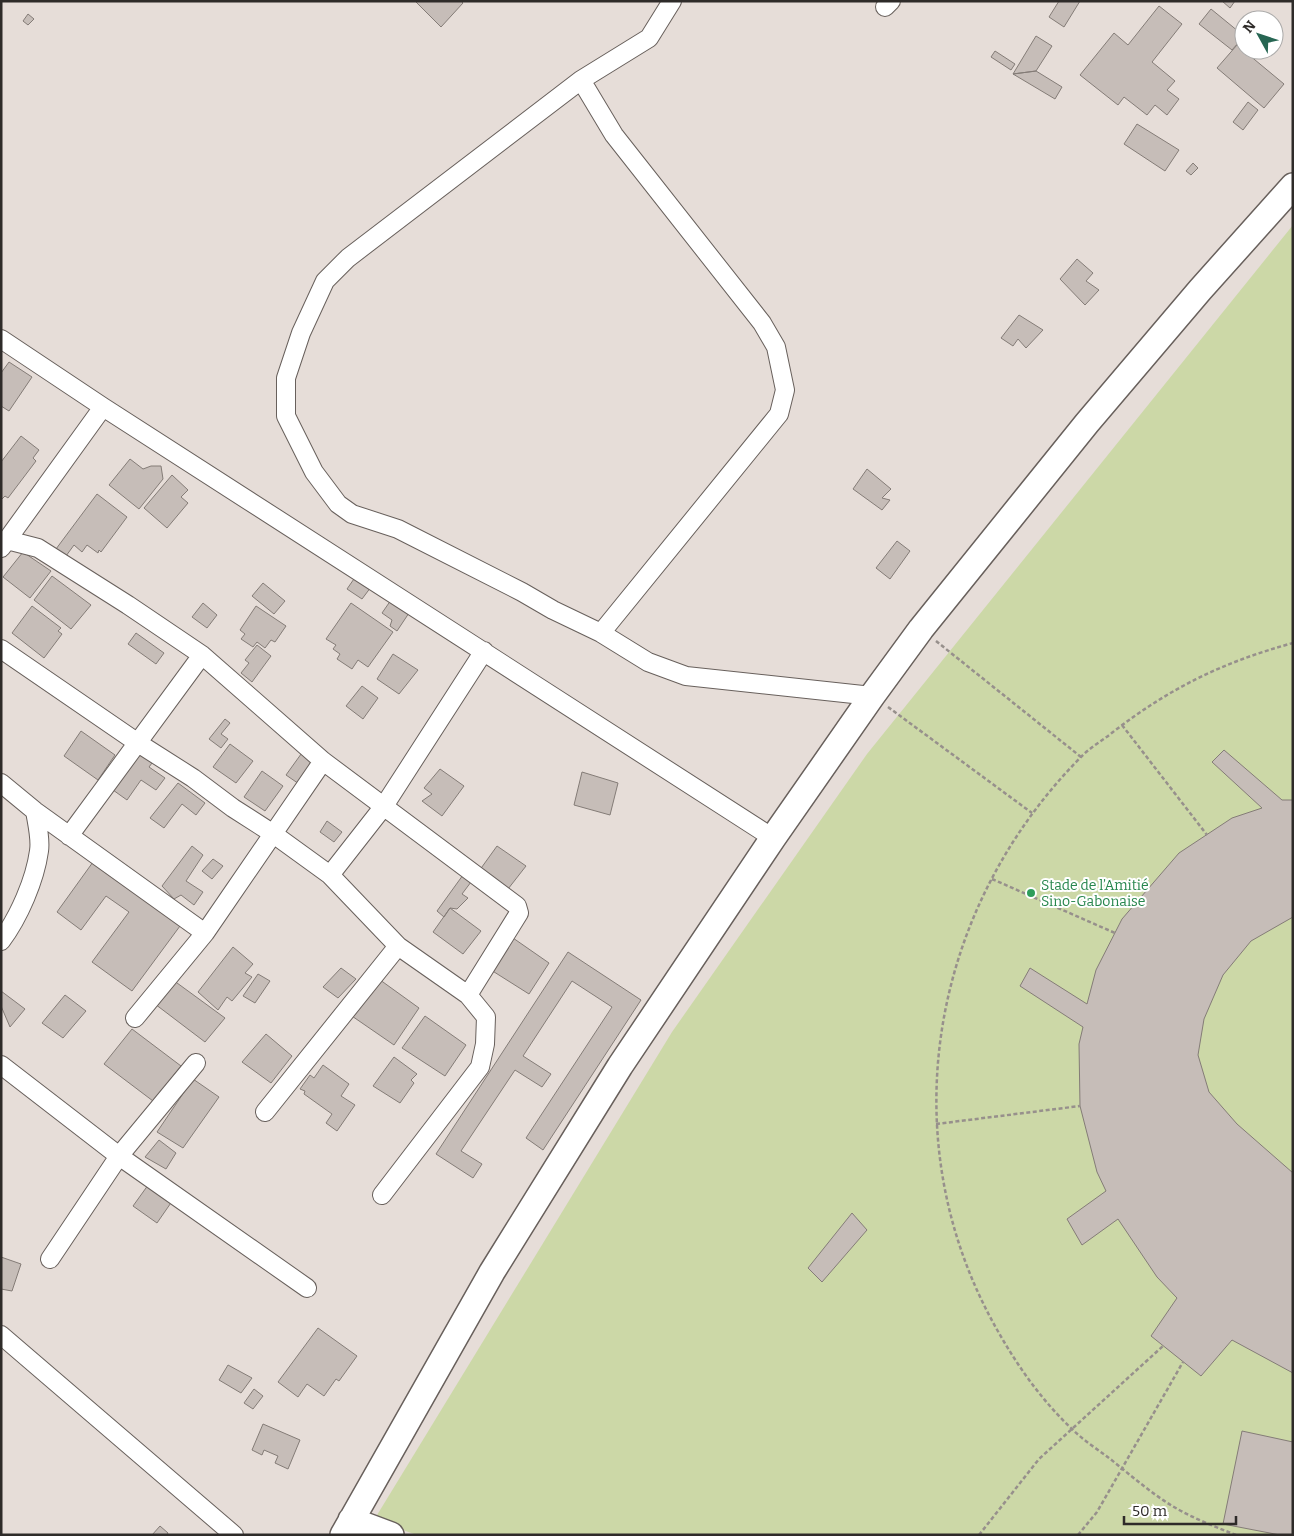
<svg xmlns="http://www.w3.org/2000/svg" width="1294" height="1536" viewBox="0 0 1294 1536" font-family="Bitter,serif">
<rect width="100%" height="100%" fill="#e6ddd8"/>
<path fill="#ccd8a7" d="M1293,225v1310h-876l-43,-15 298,-488 195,-278z"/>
<path fill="#c6bdb8" stroke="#847c77" d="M415,1h46l2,2 -22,24z
M1059,1h21l-16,26 -15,-10z
M1222,1h13l-5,7z
M1159,6l23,18 -30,38 23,19 -8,9 12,9 -12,16 -12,-10 -8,10 -23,-18 -6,8 -38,-30 34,-42 14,12z
M1211,9l33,27 -12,14 -33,-26z
M28,14l6,5 -6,6 -5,-4z
M1036,36l16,10 -16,25 -23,3z
M1237,45l47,39 -20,24 -47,-40z
M995,51l20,13 -4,6 -20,-13z
M1036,71l26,16 -7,12 -42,-25z
M1248,102l10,8 -15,20 -10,-8z
M1137,124l42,26 -14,21 -41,-27z
M1193,163l5,5 -7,7 -5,-4z
M1077,259l16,14 -7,8 13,9 -14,15 -25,-26z
M1019,315l24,15 -17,18 -8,-9 -5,7 -12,-8z
M9,362l23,15 -23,34 -8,-5v-33z
M21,436l18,14 -6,8 3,3 -28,37 -3,-2 -4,4v-38z
M130,459l13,10 8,-3h10l2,13 -24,30 -30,-24z
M867,469l24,20 -9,9 8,2 -8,10 -29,-21z
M172,475l16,15 -7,7 7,6 -21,25 -23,-20z
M97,494l30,23 -26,35 -2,-2 -1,3 -11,-8 -5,7 -8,-7 -8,11 -10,-7z
M897,541l13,10 -20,28 -14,-11z
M23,552l28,19 -21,27 -27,-21z
M52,576l39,29 -20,24 -37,-29z
M356,576l15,11 -9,12 -15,-10z
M263,583l22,18 -11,13 -22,-18z
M391,600l18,13 -12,18 -7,-5 2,-6 -10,-7z
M203,603l14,12 -10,13 -15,-11z
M351,603l42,29 -25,35 -10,-7 -6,9 -15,-10 3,-5 -7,-5 3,-4 -10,-6z
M32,606l29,22 -3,3 4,3 -18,24 -32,-25z
M256,606l30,20 -11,16 -4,-2 -6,8 -8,-6 -4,5 -12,-8 4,-5 -5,-4z
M136,633l28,20 -8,11 -28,-20z
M257,645l14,11 -19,26 -11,-9 8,-10 -4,-3z
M393,654l25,16 -19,24 -22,-15z
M362,686l16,12 -15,21 -17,-13z
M225,719l5,4 -9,11 7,5 -7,9 -12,-9z
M81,731l34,24 -17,25 -34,-24z
M230,744l23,17 -17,22 -23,-16z
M304,750l16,12 -18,24 -16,-11z
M1224,750l58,50h11v117l-42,24 -28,34 -19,44 -6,36 11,37 28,32 56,49v200l-61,-33 -31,36 -50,-40 26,-38 -20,-21 -39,-58 -36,26 -15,-26 39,-28 -9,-19 -17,-66 -1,-62 4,-17 -63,-41 10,-18 57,36 9,-34 26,-51 57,-66 53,-35 30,-10 -50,-46z
M139,753l13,10 -3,4 16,11 -9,12 -15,-10 -14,20 -14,-10z
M440,769l24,17 -22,30 -20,-15 10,-7 -8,-6z
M262,771l21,15 -18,25 -21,-14z
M582,772l36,11 -8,32 -36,-10z
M178,783l27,20 -9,12 -14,-11 -18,24 -14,-10z
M327,821l15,11 -8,10 -14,-10z
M192,846l11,9 -17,26 17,11 -9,13 -13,-10 -7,4 -12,-13z
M497,846l29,20 -25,32 -27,-20z
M213,859l10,7 -11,13 -10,-8z
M93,862l87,64 -48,65 -40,-29 37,-50 -23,-16 -25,34 -24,-18z
M463,875l8,7 -9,12 6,4 -11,11 -7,-1 -6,9 -7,-6z
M450,908l31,23 -18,23 -30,-22z
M513,938l36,25 -20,31 -38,-24z
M233,947l20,17 -8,9 7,4 -20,24 -5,-4 -9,13 -20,-18z
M568,952l73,48 -98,150 -17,-12 86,-131 -40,-26 -49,75 28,18 -9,13 -27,-17 -54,81 21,13 -9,14 -37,-24z
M341,968l15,11 -18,19 -15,-11z
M258,974l12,7 -15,22 -12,-7z
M376,977l43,31 -25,37 -45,-31z
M173,980l52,38 -20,24 -50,-38z
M1,991l24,18 -15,18 -9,-21z
M65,995l21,16 -23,27 -21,-15z
M425,1016l41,29 -21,31 -43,-28z
M132,1029l49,37 -28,35 -49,-37z
M266,1034l26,22 -21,27 -29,-21z
M394,1057l23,17 -6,6 3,3 -14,20 -27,-17z
M323,1065l26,19 -8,12 14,9 -18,26 -11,-8 6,-9 -28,-20 1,-3 -5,-2 10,-14 4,3z
M193,1079l26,18 -36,51 -26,-16z
M159,1140l17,13 -10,16 -21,-12z
M151,1181l24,16 -18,26 -24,-17z
M852,1213l15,17 -45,52 -14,-14z
M1,1257l20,7 -9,27 -11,-2z
M318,1328l39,28 -18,25 -3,-2 -12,17 -17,-12 -9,13 -20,-15z
M228,1365l24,13 -11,15 -22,-13z
M254,1389l9,7 -10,13 -9,-6z
M263,1424l37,16 -12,29 -13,-6 3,-7 -14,-6 -2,5 -10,-5z
M1242,1431l51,11v93h-13l-57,-11z
M160,1526l8,7 -1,2h-15z"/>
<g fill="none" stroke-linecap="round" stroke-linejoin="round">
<defs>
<path id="street" d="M672,1l-23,37 -68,42 -233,178 -23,23 -24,52 -15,45v38l28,56 24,32 14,10 46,15 124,63 31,18 48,23 47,29 38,14 186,20
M885,7l6,-6
M581,80l33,55 148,188 14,24 9,43 -6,24 -178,219
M1,339l102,68 670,431
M7,540l96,-133
M1,548l6,-8 31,8 90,57 74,50 121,106 194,145 2,7 -51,82
M1,649l137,94 55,35 40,30 39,25 58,42 68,71 70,49 18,22 -1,27 -5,23 -98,128
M1,783l34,28 170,122
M69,836l133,-181
M330,875l54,-69 100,-155
M1,941c18,-24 34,-61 38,-90 2,-12 -2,-28 -4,-40
M135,1018l70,-85 118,-172
M1,1065l118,91 188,132
M265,1112l133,-166
M50,1259l69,-103 77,-93
M1,1335l233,200"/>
<path id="secondary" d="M351,1520l40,15
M343,1535l149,-263 128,-206 153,-228 99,-142 49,-67 166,-206 113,-133 93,-104"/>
</defs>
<use href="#street" stroke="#68605c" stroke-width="20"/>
<use href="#secondary" stroke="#68605c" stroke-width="28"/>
<path stroke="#97908c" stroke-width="2.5" stroke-dasharray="4 2.5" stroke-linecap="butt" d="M936,641l145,116
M888,707l144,106
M1122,725l85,110
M992,879l123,54
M936,1124l144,-18
M979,1535l60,-76 124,-113
M1078,1535l19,-23 86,-150
M1236,1535c-23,-9 -49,-19 -70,-33 -20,-13 -38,-29 -57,-44 -12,-9 -26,-18 -37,-29 -35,-33 -62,-74 -84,-116 -96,-186 -54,-407 92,-555 9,-10 22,-17 33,-26 57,-44 110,-70 180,-89"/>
<use href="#street" stroke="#fff" stroke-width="18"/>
<use href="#secondary" stroke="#fff" stroke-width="25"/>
</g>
<circle fill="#2e9e5b" stroke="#fff" stroke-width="2" cx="1031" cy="893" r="5"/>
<g text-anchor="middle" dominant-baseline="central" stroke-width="4" stroke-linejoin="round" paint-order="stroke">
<g font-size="14" fill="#27864d" stroke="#fff" text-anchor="start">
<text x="1041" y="885">Stade de l’Amitié<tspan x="1041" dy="16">Sino-Gabonaise</tspan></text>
</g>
</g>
<rect width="1294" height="1536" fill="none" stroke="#2e2b29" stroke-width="5"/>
<g transform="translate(1259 35) rotate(310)"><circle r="24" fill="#ffffff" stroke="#abaaa9"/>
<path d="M0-4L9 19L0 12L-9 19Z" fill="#276653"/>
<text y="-8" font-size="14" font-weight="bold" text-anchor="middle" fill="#2e2b29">N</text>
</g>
<path d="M1124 1516v8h112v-8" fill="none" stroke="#2e2b29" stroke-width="2.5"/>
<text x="1132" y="1516" font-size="15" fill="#2e2b29" stroke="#ffffff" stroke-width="4" paint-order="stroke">50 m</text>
</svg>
